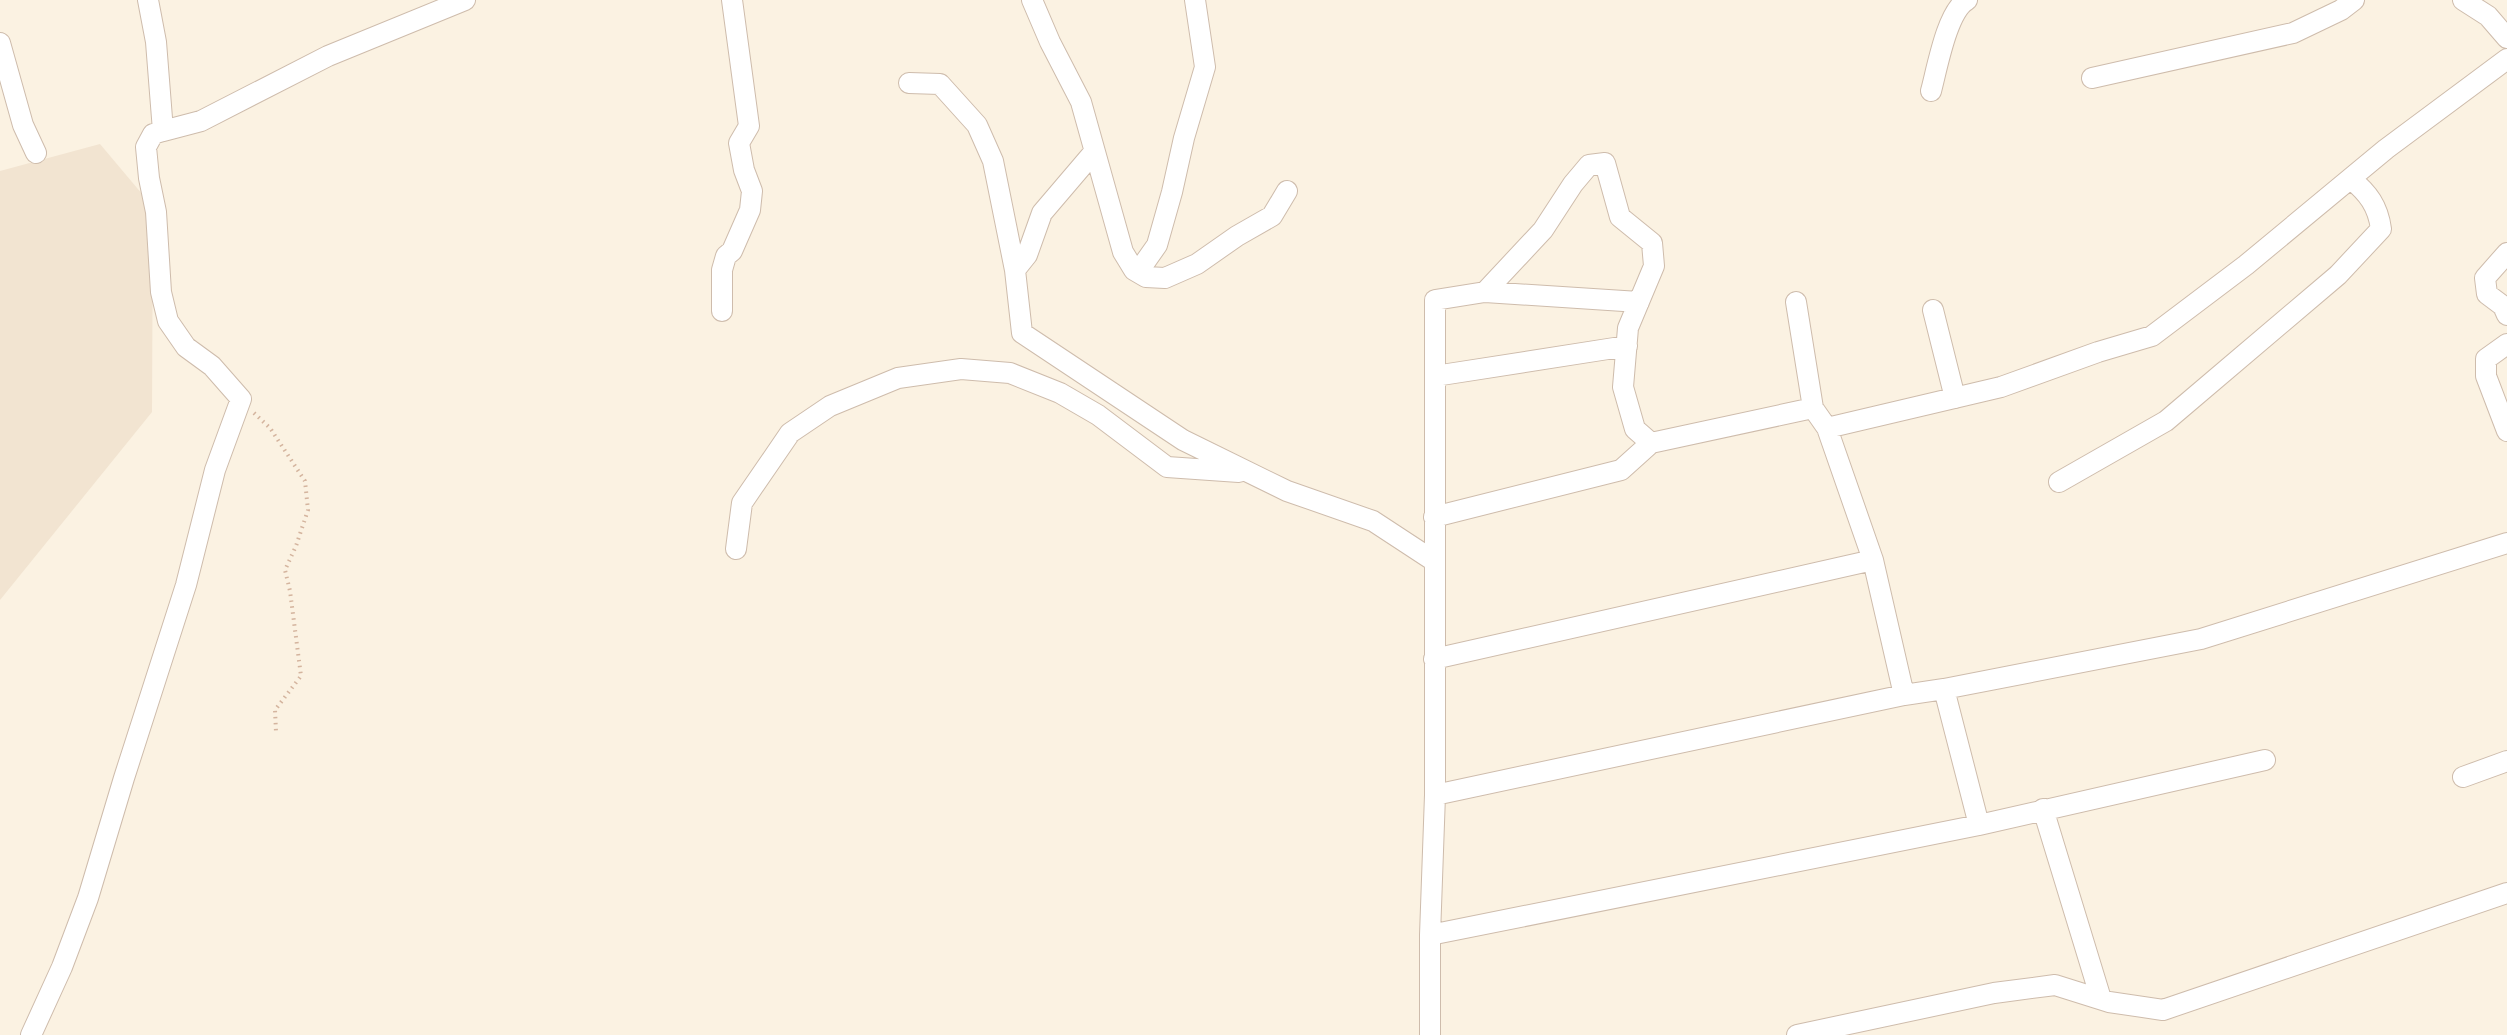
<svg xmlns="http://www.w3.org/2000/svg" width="2507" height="1035" viewBox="0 0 2507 1035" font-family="'Alegreya Sans',sans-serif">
<rect width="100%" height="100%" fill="#fbf2e2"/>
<path fill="#f2e4d1" d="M100,144l53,63 -1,205 -152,188v-429z"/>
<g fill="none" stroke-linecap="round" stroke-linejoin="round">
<defs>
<path id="minor" d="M148,0l8,42 7,89 38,-10 127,-65 137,-56
M1032,0l18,42 31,60 42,150 11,18 12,7 19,1 32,-14 40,-28 35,-20 15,-25
M2463,0l25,16 19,22
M0,43l23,82 13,28
M2092,78l201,-45 48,-23 13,-10
M909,83l31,1 37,41 16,36 22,109 7,63 161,107 104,51 86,30 61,40
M1931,91c6,-22 16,-80 36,-91
M2507,253l-22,25 2,16 16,12 4,9
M1015,270l12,-15 15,-42 52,-61
M1138,272l19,-27 15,-53 12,-54 21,-71 -10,-67
M1485,292l154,10
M1796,302l17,106
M1933,310l22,88
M722,311v-41l4,-14 6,-5 18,-41 2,-19 -8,-21 -5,-27 10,-17 -17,-126
M2507,344l-21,15v17l21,55
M1435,376l192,-30
M1827,428l174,-41 97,-35 54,-16 94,-71 140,-116 121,-90
M2059,482l107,-61 172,-146 43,-46c-3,-23 -13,-36 -30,-50
M1434,517l187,-47 30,-27
M736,549l6,-46 48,-70 40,-27 68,-28 63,-9 49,4 50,20 38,22 69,52 72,5
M1434,659l439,-99
M1944,689l257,-50 306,-96
M2463,777l44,-16
M1435,795l469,-100
M2043,809l58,190
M1430,935l549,-110
M31,1035l31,-68 26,-69 36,-120 62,-193 29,-115 26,-71 -29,-33 -26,-19 -18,-26 -7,-29 -5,-80 -7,-34 -3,-31 7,-13 10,-3
M1430,1035v-100l5,-140v-495l50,-8 58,-62 30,-46 16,-19 16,-2 15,54 32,26 2,23 -26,62 -5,59 12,42 16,14 162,-35 14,20 46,132 31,135 40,-6 35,136 286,-65
M1797,1035l197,-42 61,-8 54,17 54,8 344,-117"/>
</defs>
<use href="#minor" stroke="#cebcac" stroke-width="22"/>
<path stroke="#d4b49e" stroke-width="4" stroke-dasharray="1.5 4.5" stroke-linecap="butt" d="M254,413l16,15 35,53 3,29 -12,36 -11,24 5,21 11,85 -26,34 1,22"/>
<use href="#minor" stroke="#fff" stroke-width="20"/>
</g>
</svg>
